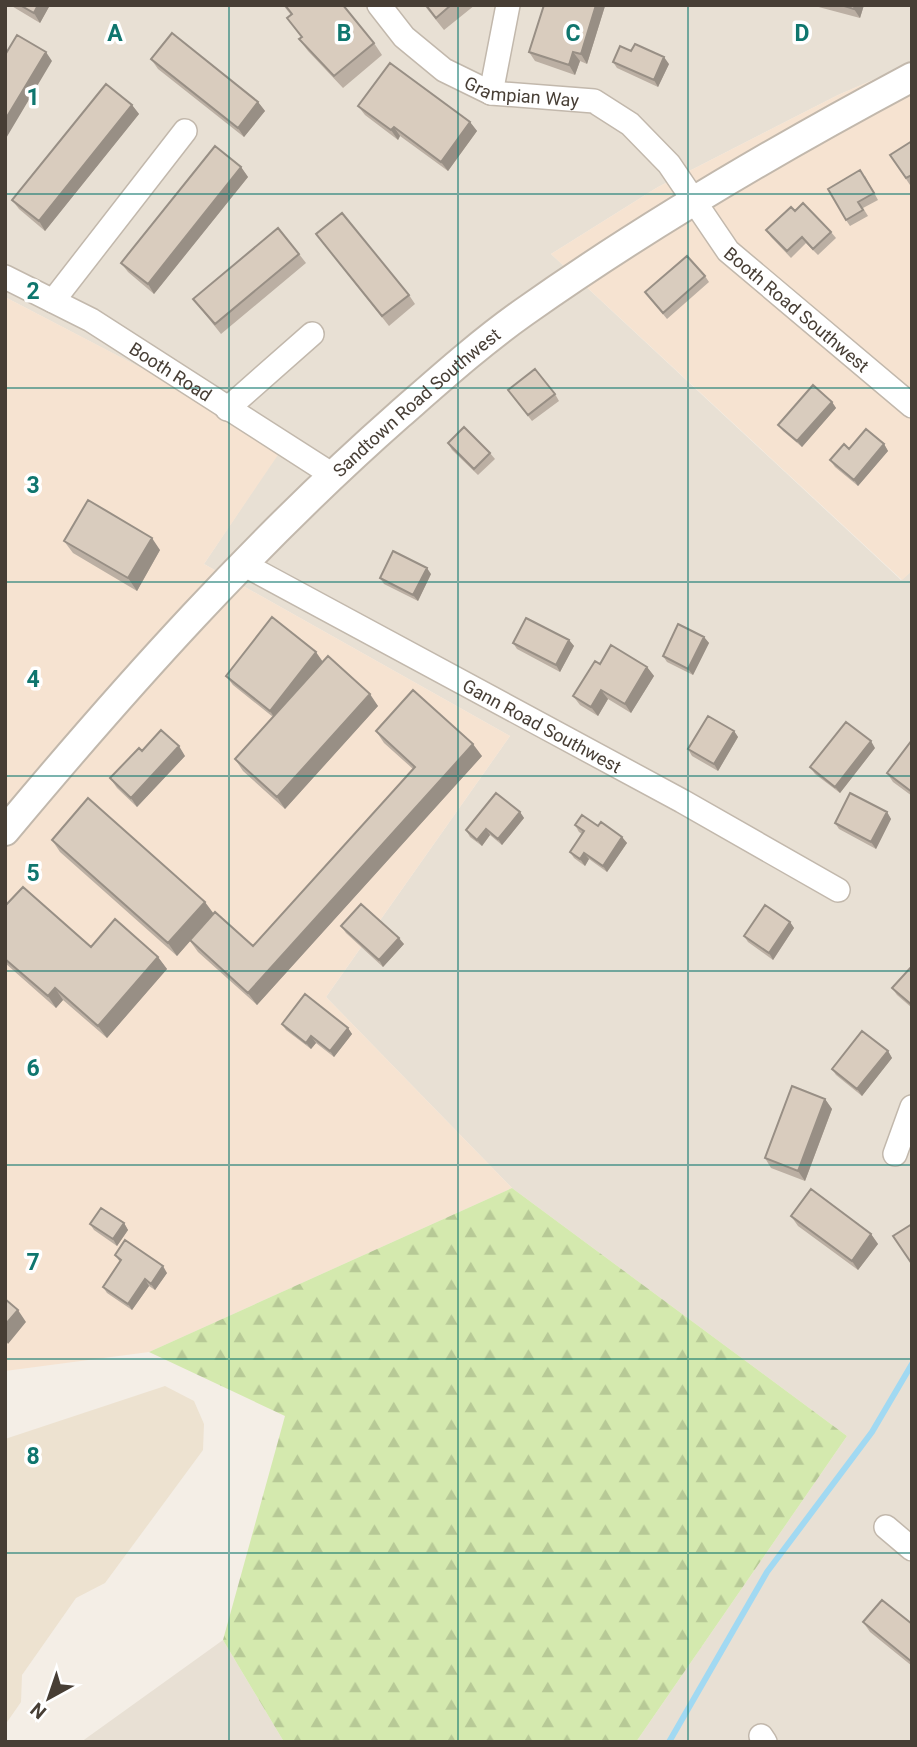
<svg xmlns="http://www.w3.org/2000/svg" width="917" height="1747" viewBox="0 0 917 1747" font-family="Roboto,sans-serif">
<defs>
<pattern id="forest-firs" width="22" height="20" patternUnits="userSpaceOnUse" patternTransform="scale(1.75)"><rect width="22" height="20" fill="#d4e9ae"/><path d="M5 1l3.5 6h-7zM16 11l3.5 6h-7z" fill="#b7c996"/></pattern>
</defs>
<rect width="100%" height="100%" fill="#f4eee6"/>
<path fill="#e8e0d4" d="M5,5h907v58l-74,32 -180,92 -107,67 350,326 11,-9v1171h-276l211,-306 -335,-248 -186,-191 184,-261 -306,-172 81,-121 -280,-146z
M223,1640l61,102h-203z"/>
<path fill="#f6e3d1" d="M912,63v508l-10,9 -351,-326 107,-67 180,-92z
M5,297l281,146 -82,121 306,172 -184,261 186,191 -363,164 -144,19z"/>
<path fill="#ede2d0" d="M165,1386l29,15 10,23 -1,26 -98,133 -29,15 -54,77 -1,27 -16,23v-286z"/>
<path fill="url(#forest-firs)" d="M512,1188l335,248 -211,306h-352l-61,-102 62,-224 -136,-64z"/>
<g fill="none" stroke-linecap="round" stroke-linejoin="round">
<path stroke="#a1d9f2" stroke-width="6" d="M669,1742l98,-170 105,-140 40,-68"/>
<defs>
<g id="minor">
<path id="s1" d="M379,5l25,32 40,33 47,23 103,8 36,23 39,40 59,87 184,155"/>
<path d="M491,93l17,-88"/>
<path id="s2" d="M5,277l86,43 240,154"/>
<path d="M53,301l132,-170"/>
<path d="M227,409l85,-75"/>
<path id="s3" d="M243,564l439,237 156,89"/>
<path d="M895,1154l17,-47"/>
<path d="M886,1527l26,22"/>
<path d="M761,1736l4,6"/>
</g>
<g id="tertiary">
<path id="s4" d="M5,831c122,-146 251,-290 394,-416 40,-35 81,-72 125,-103 123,-87 255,-164 388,-235"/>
</g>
</defs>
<use href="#minor" stroke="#c2b8ac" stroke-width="26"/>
<use href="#tertiary" stroke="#c2b8ac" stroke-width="32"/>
<use href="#minor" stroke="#fff" stroke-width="23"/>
<use href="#tertiary" stroke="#fff" stroke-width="28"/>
</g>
<path fill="#bbafa3" d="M10,5h40l-10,18z
M283,5h60l31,38 8,12 -39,33 -35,-37 -9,-12 2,-2 -14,-19 4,-3z
M424,5h51l-31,25z
M544,5h60l1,1 -18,58 -7,-3 -5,14 -40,-14 -6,-9z
M811,5h53l-4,13z
M151,59l107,43 7,9 -21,26 -86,-68z
M613,62l56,2 -11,23 -41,-19z
M132,105l7,9 -94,117 -26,-22 -7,-9z
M358,106l112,16 7,9 -29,40 -48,-35 -2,4 -33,-25z
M912,141v43l-2,1 -20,-30z
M241,167l7,10 -94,117 -26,-22 -7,-9z
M865,176l13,24 -15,8 5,8 -18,10 -4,-6z
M795,211l36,21 5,6 -18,17 -12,-12 -15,15 -20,-21 -5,-7z
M316,234l93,61 6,9 -26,22z
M299,254l7,9 -85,71 -28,-35z
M705,276l4,6 -42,37 -22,-27z
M555,394l4,7 -27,20 -19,-24z
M832,402l4,6 -34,39 -19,-16 -5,-6z
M448,443l42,10 5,6 -17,16 -26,-25z
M884,444l4,7 -30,35 -23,-19 -5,-7z
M64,541l96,9 -23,41 -64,-38z
M431,574l-13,27 -34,-17 -4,-6z
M704,637l5,6 -16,32 -26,-13 -4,-6z
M569,640l5,6 -14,26 -43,-23 -4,-6z
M323,662l55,44 -93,103 -42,-38 -8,-12 38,-42 -40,-32 -7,-9z
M600,664l47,3 7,9 -23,37 -23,-14 -10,17 -18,-11 -7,-9z
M376,731l106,25 -225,249 -59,-53 -8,-11 -13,15 -117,-104 -8,-12 162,74 39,32 160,-177 -29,-26z
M734,731l4,6 -20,34 -26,-15 -4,-7z
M912,740v56l-19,-14 -6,-9z
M875,748l-35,45 -25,-19 -5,-7z
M142,751l43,5 -48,51 -20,-19 -7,-10z
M520,812l4,6 -22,27 -12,-10 -8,11 -12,-9 -4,-7z
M887,812l4,7 -15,30 -37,-20 -4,-6z
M575,825l23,1 24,11 5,6 -20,29 -18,-13 -4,7 -11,-8 -4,-6 12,-18 -3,-2z
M5,906l86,41 67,10 9,12 -60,69 -44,-38 -7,8 -51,-45z
M790,922l4,6 -21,32 -25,-18 -4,-6z
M341,926l63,18 -21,23 -37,-34z
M912,966v42l-15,-13 -5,-7z
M282,1024l66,4 4,6 -18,23 -18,-14 -5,6 -25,-19z
M888,1051l4,7 -30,38 -26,-21 -4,-6z
M825,1099l7,10 -27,72 -34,-13 -6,-10z
M791,1216l80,18 7,10 -20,26 -60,-44z
M124,1223l4,7 -11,16 -23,-16 -4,-6z
M115,1255l52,18 -12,17 -6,-4 -17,24 -25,-17 -4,-6 17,-25z
M863,1622l49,2v42l-42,-34z"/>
<path fill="#988f85" d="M38,5h12l-10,18 -6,-10z
M596,5h8l1,1 -18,58 -6,-10z
M855,5h9l-4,13 -6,-9z
M46,52l6,9 -47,79v-20z
M573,52l7,9 -5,14 -6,-10z
M664,57l5,7 -11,23 -4,-7z
M258,102l7,9 -21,26 -6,-9z
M132,105l7,9 -94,117 -6,-10z
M470,122l7,9 -29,40 -7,-9z
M394,127l6,9 -2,4 -7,-10z
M241,167l7,10 -94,117 -6,-10z
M832,402l4,6 -34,39 -5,-6z
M884,444l4,7 -30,35 -4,-6z
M152,538l8,12 -23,41 -9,-13z
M427,568l4,6 -13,27 -5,-6z
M704,637l5,6 -16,32 -5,-6z
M569,640l5,6 -14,26 -4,-7z
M316,652l7,10 -47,58 -6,-9z
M647,667l7,9 -23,37 -6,-9z
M601,690l7,9 -10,17 -7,-9z
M370,694l8,12 -93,103 -8,-12z
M734,731l4,6 -20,34 -4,-7z
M871,741l4,7 -35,45 -5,-6z
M473,744l9,12 -225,249 -9,-12z
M179,746l6,10 -48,51 -6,-9z
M520,812l4,6 -22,27 -4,-6z
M887,812l4,7 -15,30 -5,-7z
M486,829l4,6 -8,11 -5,-6z
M622,837l5,6 -20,29 -4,-6z
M584,853l5,6 -4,7 -5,-7z
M205,902l9,12 -37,42 -9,-13z
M790,922l4,6 -21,32 -4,-7z
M399,938l5,6 -21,23 -4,-7z
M158,957l9,12 -60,69 -9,-12z
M55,988l8,12 -7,8 -8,-12z
M348,1028l4,6 -18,23 -4,-6z
M311,1036l5,7 -5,6 -5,-6z
M888,1051l4,7 -30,38 -5,-7z
M825,1099l7,10 -27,72 -7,-10z
M124,1223l4,7 -11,16 -4,-7z
M871,1234l7,10 -20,26 -6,-9z
M163,1266l4,7 -12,17 -4,-6z
M145,1279l4,7 -17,24 -4,-6z
M18,1310l8,12 -18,22 -3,-5v-14z"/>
<path fill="#d9ccbe" stroke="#988f85" stroke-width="2" d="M20,5h18l-4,8z
M285,5h58l31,38 -40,33 -35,-37 3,-2 -15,-19 5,-4z
M426,5h25l-15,13z
M544,5h52l-15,49 -8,-2 -4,13 -40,-13z
M841,5h14l-1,4z
M172,33l86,69 -20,26 -87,-69z
M17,35l29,17 -41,68v-65z
M635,44l29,13 -10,23 -41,-18 7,-16 11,5z
M390,63l80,59 -29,40 -47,-35 -3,3 -33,-24z
M106,84l26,21 -93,116 -27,-21z
M912,141v34l-6,3 -16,-23z
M215,146l26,21 -93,117 -27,-21z
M860,170l14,23 -16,9 5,8 -17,10 -18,-31z
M803,203l28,29 -18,17 -11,-12 -15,14 -21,-21 25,-23 4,4z
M342,213l67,82 -27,21 -66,-82z
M278,228l21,26 -84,70 -22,-25z
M687,256l18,20 -42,37 -18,-21z
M535,369l20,25 -27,21 -20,-25z
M813,385l19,17 -35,39 -19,-16z
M464,427l26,26 -16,16 -26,-26z
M866,429l18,15 -30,36 -24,-20 14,-16 5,5z
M88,500l64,38 -24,40 -64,-37z
M393,551l34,17 -14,27 -33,-17z
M272,617l44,35 -46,59 -44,-35z
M526,618l43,22 -13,25 -43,-22z
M678,624l26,13 -16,32 -25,-13z
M611,645l36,22 -22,37 -24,-14 -10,17 -18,-11 22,-35 5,3z
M328,656l42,38 -93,103 -42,-38z
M413,690l60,54 -225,249 -58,-53 25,-28 38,34 162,-179 -39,-36z
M708,716l26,15 -20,33 -26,-15z
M846,722l25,19 -36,46 -25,-20z
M161,730l18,16 -48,52 -21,-20 29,-30 3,3z
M912,740v52l-25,-19z
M496,793l24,19 -22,27 -12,-10 -9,11 -11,-10z
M850,793l37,19 -16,30 -36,-19z
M88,798l117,104 -37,41 -116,-103z
M582,815l16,11 3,-4 21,15 -19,29 -19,-13 -4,6 -10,-7 14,-21 -9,-6z
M23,887l68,60 24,-28 43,38 -60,69 -43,-38 -7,8 -43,-37v-53z
M361,904l38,34 -20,22 -38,-34z
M765,905l25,17 -21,31 -25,-17z
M912,966v39l-20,-17z
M305,994l43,34 -18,23 -19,-15 -5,7 -24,-19z
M862,1031l26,20 -31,38 -25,-20z
M792,1086l33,13 -27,72 -33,-13z
M811,1189l60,45 -19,27 -61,-45z
M101,1208l23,15 -11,16 -23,-15z
M912,1224v40l-19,-28z
M125,1240l38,26 -12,18 -6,-5 -17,25 -25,-17 18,-27 -6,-5z
M5,1299l13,11 -13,15z
M882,1600l30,24v38l-49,-40z"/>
<path fill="none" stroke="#0f766e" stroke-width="2" stroke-opacity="0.55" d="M229,5v1737M458,5v1737M688,5v1737M5,194h907M5,388h907M5,582h907M5,776h907M5,971h907M5,1165h907M5,1359h907M5,1553h907"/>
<g text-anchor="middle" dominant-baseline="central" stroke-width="7" stroke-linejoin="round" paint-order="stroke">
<g font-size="18" fill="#473e35" stroke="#fff">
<text stroke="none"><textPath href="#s1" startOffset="175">Grampian Way</textPath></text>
<text stroke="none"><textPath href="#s1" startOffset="542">Booth Road Southwest</textPath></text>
<text stroke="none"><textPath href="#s2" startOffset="191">Booth Road</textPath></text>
<text stroke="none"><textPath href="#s4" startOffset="595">Sandtown Road Southwest</textPath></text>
<text stroke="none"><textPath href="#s3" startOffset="340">Gann Road Southwest</textPath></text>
</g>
</g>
<g font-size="23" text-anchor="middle" font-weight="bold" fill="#0f766e" stroke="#fff" stroke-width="7" stroke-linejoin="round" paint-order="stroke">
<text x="115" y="41">A</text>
<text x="344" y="41">B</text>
<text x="573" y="41">C</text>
<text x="802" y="41">D</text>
<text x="33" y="105">1</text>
<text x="33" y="299">2</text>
<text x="33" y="493">3</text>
<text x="33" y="687">4</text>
<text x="33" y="881">5</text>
<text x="33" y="1076">6</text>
<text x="33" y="1270">7</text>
<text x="33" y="1464">8</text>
</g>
<rect width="917" height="1747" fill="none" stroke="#473e35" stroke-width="14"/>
<g transform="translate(49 1698) rotate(220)" stroke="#ffffff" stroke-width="5" paint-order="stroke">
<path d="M0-5L12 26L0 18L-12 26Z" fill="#473e35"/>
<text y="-10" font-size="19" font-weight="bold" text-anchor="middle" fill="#473e35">N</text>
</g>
</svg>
